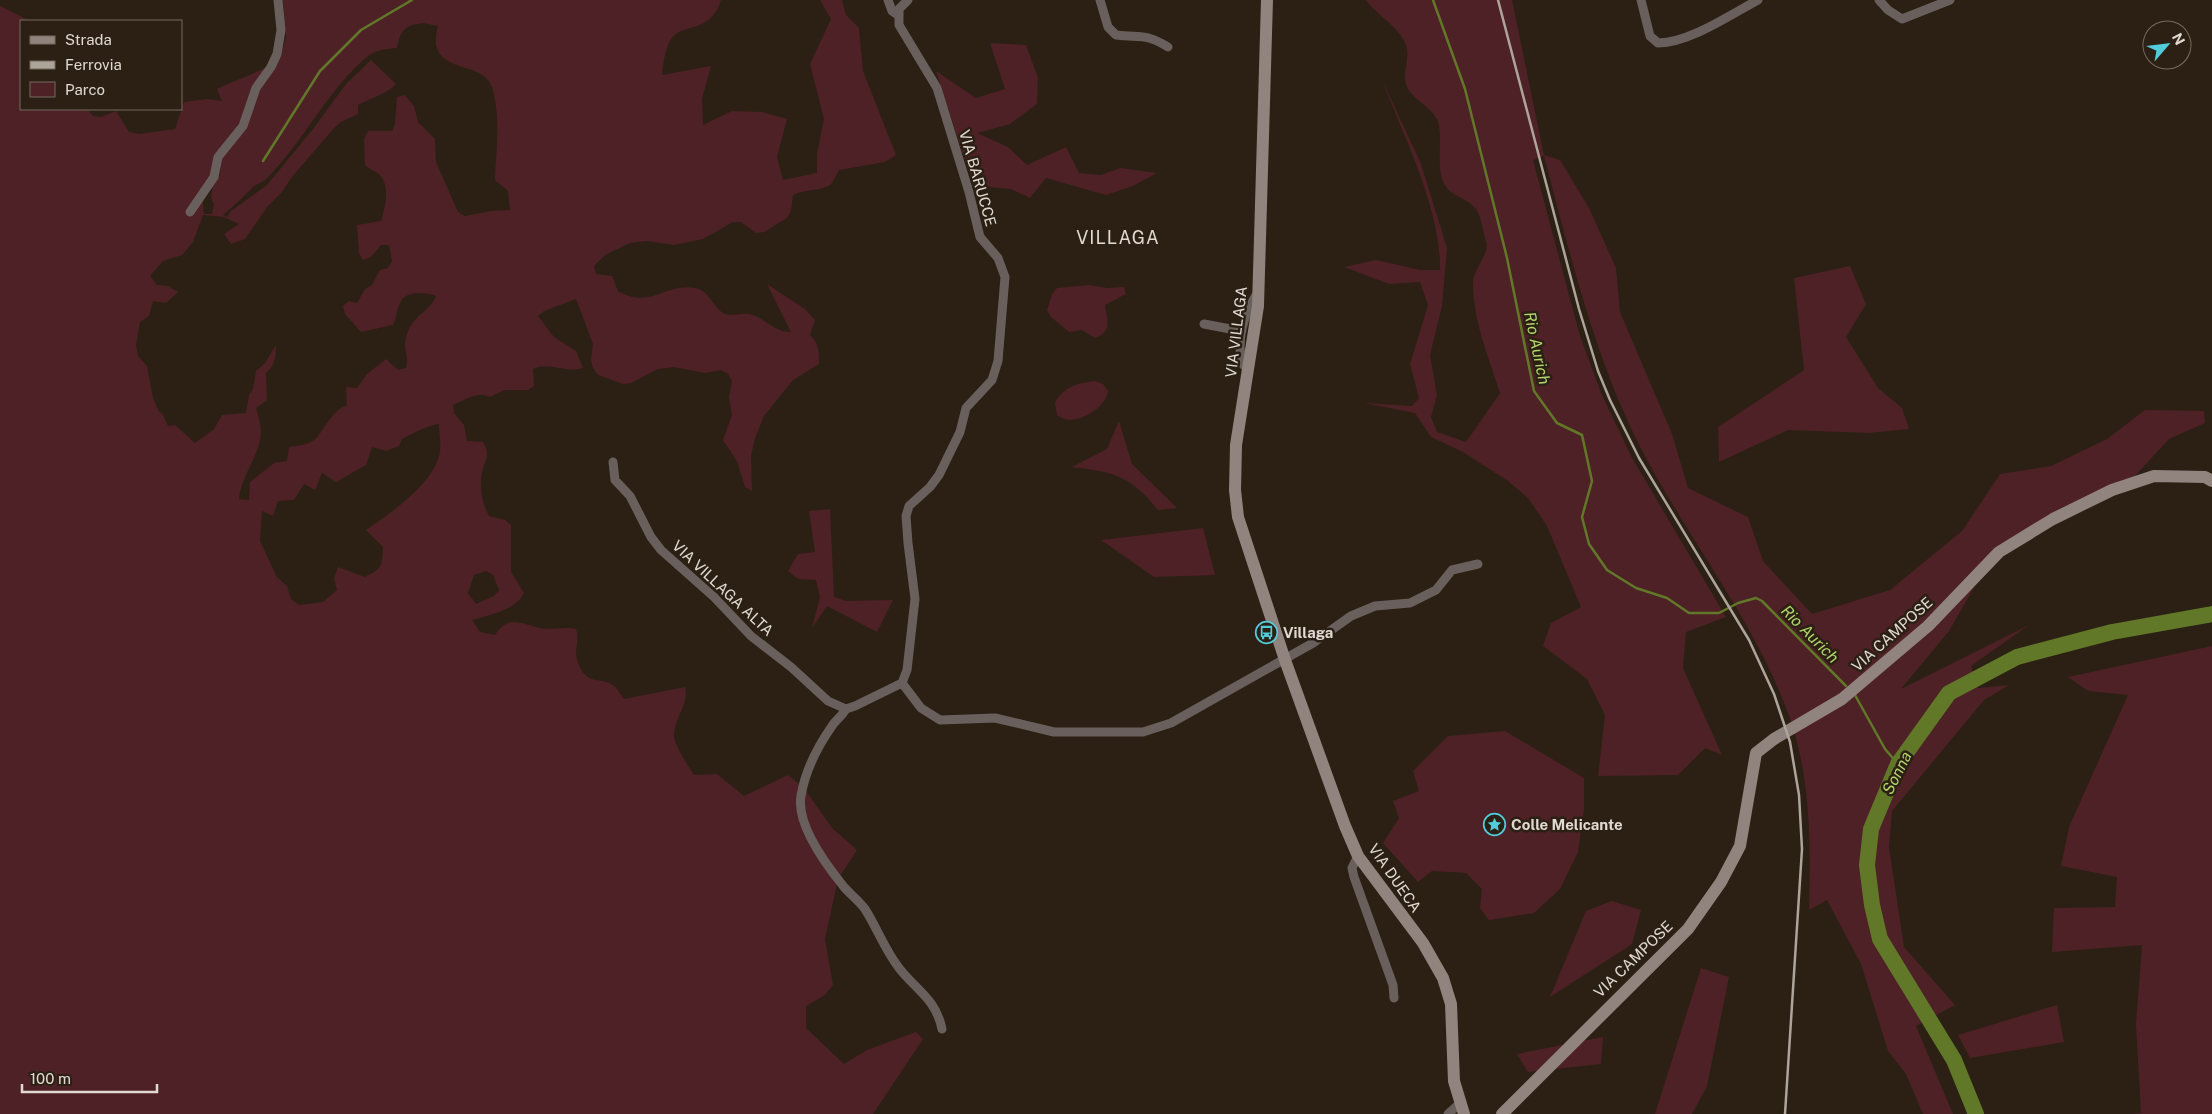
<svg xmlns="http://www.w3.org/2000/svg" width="2212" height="1114" viewBox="0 0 2212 1114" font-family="'Public Sans',sans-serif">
<rect width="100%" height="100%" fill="#2b2013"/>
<path fill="#4e2126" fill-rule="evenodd" d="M283,0h438c-10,34 -39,23 -49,38 -7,9 -9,27 -10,37l49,-9 -9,33 1,26 29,-14 30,1 25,7 -10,38 6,23 34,-7v-19l7,-35 -14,-55 21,-45 -11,-19h22l4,15 13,13 4,43 33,84 -11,7 -46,8c-2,4 -5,10 -8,14 -7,7 -27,5 -38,11l-2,16 -4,7 -23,14 -8,1 -15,-11h-8l-30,17 -29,6 -27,-4 -17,2 -25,12 -11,11 2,8 16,2 6,15c32,19 48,-9 77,-3 14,2 17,18 28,25 11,5 20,-2 30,2 14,5 22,17 38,17l-24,-48 38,25 10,11 -5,15c9,8 9,17 9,29l-26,16 -29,36 -9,22 -4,18 1,35 -7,-4 -8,-26 -14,-21 9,-25 -3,-18 3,-16 -4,-7 -7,-4 -16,3 -31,-6 -16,2 -27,14 -8,1 -25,-9 -5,-7 -2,-8 2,-16 -17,-45 -32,12 -6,5 16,21 22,14 7,17c-18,6 -32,-7 -50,1l1,17 -6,4h-24l-14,7c-13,-6 -25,3 -37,8l1,8 10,12 3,16 16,1c8,12 2,18 -1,31 -3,15 0,30 7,43l16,4 6,5v47l13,21c-8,17 -35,22 -52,27l8,12 15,3c14,-21 26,-11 45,-7 11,3 24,-2 36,1 4,11 -2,20 1,31 9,28 23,15 37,26 4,3 7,9 10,13l61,-12c5,17 -12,32 -11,50 1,9 15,30 20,38l23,-1 27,22 44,-21 16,13 28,40 25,22 -19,29 -13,60 8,46 -8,10 -19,11v22l38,36 23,-14 49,-18 7,7 -50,75h-873v-1108l30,15h-9v88h66l6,7 8,1 15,-6 13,21 10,2 36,-5 9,-27 23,-3 15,2 -5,-12c17,-9 36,-14 53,-24l-16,22 -13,38 -27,30 -2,26 -5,10 -5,3 2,20h8l2,-10 -3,-7 1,-7 3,-10 5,-5 2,-18 23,-29 13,-39 23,-35 5,-17zM423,23l15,3c-1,5 -3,13 -2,19 6,28 47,17 56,42 9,28 4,65 3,93l13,11 2,19 -19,1 -26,5 -7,-4 -22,-50 -1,-23 -17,-17 -4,-16 -9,-11 -8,2 -2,27 -3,7h-24l-4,8 1,26c4,4 10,6 14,9 12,12 6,33 2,47l-24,4 2,28 4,7 8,-3 10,-12h8l3,16 -4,7 -8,2 -8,15 -7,4 -8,14 -8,-2 -6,5 2,8 16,18 32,-7c4,-7 3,-15 7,-22 5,-13 26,-11 36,-7 -5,14 -21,19 -27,33 -9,20 1,25 -3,39l-8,2 -12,-11 -19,15 -10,14 -11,-1 1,18c-15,6 -20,20 -29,31 -5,8 -20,10 -29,11l-2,14 -13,2 -24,19 -1,18 -10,-1c2,-24 21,-43 22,-67 0,-8 -3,-17 -5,-24l11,-8 -1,-27c9,-8 10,-16 10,-28l-11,18 -9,8 -3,18 -4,6 -3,18 -24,2 -8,14 -19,14 -20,-18 -7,1 -6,-13 -3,-1 -6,-14 -6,-32 -9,-10 -2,-11 4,-23 9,-6 4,-15 13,2 12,-11 -10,-6 -11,-1 -7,-9 13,-15 19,-6 11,-13 10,-27 21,2 15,7 -15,10 7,10 14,-5 22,-32 15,-15 9,-14 44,-51 6,-5 17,-8v-9c12,-7 29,-11 38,-21l-25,-24 -25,24 -33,45 -46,56 -36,26 -4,6 -4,-2c10,-9 21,-18 30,-28 3,-3 9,-4 13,-8 38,-37 61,-89 102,-123 9,-7 19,-7 29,-8 3,-17 8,-23 26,-25zM439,424c0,10 3,22 0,32 -7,28 -49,58 -73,74l17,17c-1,19 -1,22 -18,30l-27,-10 -4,11 3,12 -14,12 -24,3 -8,-6 -4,-13 -10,-9 -17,-36 2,-30 11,5 5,-15 16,-1 10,-16 11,6 7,-17 14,9 30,-17 6,-18 14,4 13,-5 3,-7c9,-5 27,-14 37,-15zM486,571l7,4 6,15 -5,6 -18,8 -8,-11 6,-18z
M1366,0h146l32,155 16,5 29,48 27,60 4,44 52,122 16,54 60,29 15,44 49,53 78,-24 72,-59 38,-57 51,-8 56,-27 38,-29 59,1 1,12 -36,16 -35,38 -137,71 -48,83 -48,58 128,-64 -58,41 7,22 31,-3 -25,15 -92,111 -3,36 15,100 51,58 -39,21 37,88h-30l-17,-40 -18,-23 -27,-87 -34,-64 -18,10c2,-68 2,-141 -24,-205 -39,-100 -111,-184 -156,-281 -39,-85 -61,-178 -85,-268l-11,4 47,176 22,59 29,61 95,161 -40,15 -3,36 39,87 -17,-7 -27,27 -80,1 7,-61 -18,-36 -44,-33 8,-23 30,-16 -34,-81 -19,-28 -20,-17 -45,-29 -32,-15 -16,-24 -51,-10 48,3 7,-8 -9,-34 18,-59 -8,-23 -31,2 -45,-17 32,-7 44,10h20c1,-61 -36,-133 -58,-190l39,84 26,84 -5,58 -12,49 7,40 -6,22 6,15 29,10 34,-49c-11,-35 -27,-72 -27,-110 0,-14 17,-28 13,-42 -3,-9 -5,-25 -10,-32 -9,-12 -26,-12 -32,-26 -9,-17 0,-48 -7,-64 -6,-12 -22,-18 -29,-30 -8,-15 3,-29 -2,-44 -7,-19 -29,-29 -40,-45z
M990,43l36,2 12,33 -1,26 -27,20 -33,9 31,14 19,18 39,-18 13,26 22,2 19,-7 37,5 -24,13 -27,9 -60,-17 -16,20 -19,-9 -24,-2 -18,-14 -33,-102 40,27 29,-9z
M1850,266l16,38 -20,33 32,51 24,20 7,21 -41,4 -80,-3 -69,32 -1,-35 86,-57 -10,-92z
M1089,285l18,3 17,-1 2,7 -21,11c2,16 8,26 -10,33l-13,-8 -13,2 -18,-15 -4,-7 5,-16 5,-6z
M1095,381l8,3 5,7c-2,18 -36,38 -51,24l-2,-12c8,-16 23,-20 40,-22z
M1119,421l13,43 45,44 -19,2c-27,-34 -44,-38 -86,-43l35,-18z
M830,509l4,88 12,4 47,-1 -16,32 -50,-26 -15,22 8,-31 -4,-17 -18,-1 -10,-8 10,-17 17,-2 -6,-41z
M1203,528l12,47 -61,2 -53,-37z
M2212,646v468h-82l11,-1 -5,-89 6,-79 -90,7 2,-44 61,-1 2,-30 -56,-11 8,-39 59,-132 -40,-4 -20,-14z
M1505,731l79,47v31l-6,43 -18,37 -26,24 -45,7 -9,-12 2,-19 -16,-16 -34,-2 -14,11 -35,-39 16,-25 -6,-17 26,-10 -6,-20 35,-35z
M1612,901l29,9 -9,34 -82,53 36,-86z
M1701,968l28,9 -22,109 -15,28h-37z
M2057,1005l7,37 -94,16 -12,-23z
M1603,1037l-2,27 -73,8 -11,-18z"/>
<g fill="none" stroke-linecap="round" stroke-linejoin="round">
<path stroke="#607828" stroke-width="2.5" d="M1433,0l32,89 42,169 27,133 23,32 25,12 10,46 -10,36 7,27 18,26 29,18 31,10 22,15h30l19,-10 18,-5 6,3 84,85
M263,161l57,-90 41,-41 51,-30
M1855,695l30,54 13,15"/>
<path stroke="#607828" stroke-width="16" d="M1976,1114l-22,-54 -74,-121 -8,-34 -5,-40 4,-36 27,-65 51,-71 68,-36 95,-25 100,-18"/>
<path stroke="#69605d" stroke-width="9" d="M888,0l4,11 6,4
M1100,0l8,27 8,8c25,3 29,-2 52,12
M1641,0l9,36 8,7c31,0 72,-28 100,-43
M1879,0l9,10 14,9 48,-19
M190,212l24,-35 4,-20 25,-31 13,-38 15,-21 6,-13 4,-24 -3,-30
M1204,324l37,7
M1249,368l-7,-4c-6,-26 2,-50 16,-72
M613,462l2,18 15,16 21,41 10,13 53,47 37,39 40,31 37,34 18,8 9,-3 47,-23
M902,683l5,-13 8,-71 -7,-56 -2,-27 3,-10 21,-19 9,-12 21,-43 6,-24 26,-28 6,-19 7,-84 -7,-19 -18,-21 -11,-45 -32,-104 -38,-63v-16l9,-9
M902,683l19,25 19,12 55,-2 59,14h89l28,-9 142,-80 38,-27 24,-10 35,-3 26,-13 16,-20 26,-6
M846,709c-4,7 -10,11 -14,17 -14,20 -27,46 -31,70 -5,28 26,70 43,91 6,7 15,14 21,22 12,19 20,41 34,59 17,22 37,31 43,61
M1358,856l-6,12 2,9 39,108 1,13
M1448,1114l11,-10"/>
<path stroke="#91837d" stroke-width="12" d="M1267,0l-9,306 -22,139 -1,45 3,27 47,143 60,166 13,30 65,87 20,35 8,26 3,77 10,33
M1502,1114l186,-185 33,-47 19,-36 16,-93 18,-14 68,-40 86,-73 71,-74 54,-33 59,-29 42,-14 51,1 7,4"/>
<path stroke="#ada49a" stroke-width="2.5" d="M1498,0l81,309 19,62 12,29 29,58 110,182 25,54 16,48 9,53 3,54 -17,265"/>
</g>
<defs>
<symbol id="bus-ring" viewBox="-11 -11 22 22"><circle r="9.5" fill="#2b2013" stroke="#52cbda" stroke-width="1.5"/><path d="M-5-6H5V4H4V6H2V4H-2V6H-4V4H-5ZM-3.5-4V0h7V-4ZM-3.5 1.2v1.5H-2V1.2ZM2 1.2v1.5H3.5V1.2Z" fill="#52cbda"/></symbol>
<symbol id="sight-ring" viewBox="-11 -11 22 22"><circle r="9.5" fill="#2b2013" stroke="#52cbda" stroke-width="1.5"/><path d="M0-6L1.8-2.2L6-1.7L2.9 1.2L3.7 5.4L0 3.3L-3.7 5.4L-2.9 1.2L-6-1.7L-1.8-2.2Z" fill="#52cbda"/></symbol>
</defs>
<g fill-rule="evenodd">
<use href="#bus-ring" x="1254" y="620" width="25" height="25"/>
<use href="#sight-ring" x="1482" y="812" width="25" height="25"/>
</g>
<g text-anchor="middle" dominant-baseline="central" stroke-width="5" stroke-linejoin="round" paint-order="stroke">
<g font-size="15" fill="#e2dad2" stroke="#2b2013">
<text transform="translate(978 178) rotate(74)">VIA BARUCCE</text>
<text transform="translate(1236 332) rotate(-83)">VIA VILLAGA</text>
<text transform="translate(723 588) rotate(43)">VIA VILLAGA ALTA</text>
<text transform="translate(1892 634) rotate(-42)">VIA CAMPOSE</text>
<text transform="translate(1395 878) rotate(55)">VIA DUECA</text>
<text transform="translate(1633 959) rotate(-44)">VIA CAMPOSE</text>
</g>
<g font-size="15" font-weight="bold" fill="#e2dad2" stroke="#2b2013" text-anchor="start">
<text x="1283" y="632">Villaga</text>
<text x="1511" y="824">Colle Melicante</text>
</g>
<g font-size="16" font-style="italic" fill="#b2d66b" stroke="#2b2013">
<text transform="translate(1537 348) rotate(78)">Rio Aurich</text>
<text transform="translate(1810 634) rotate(45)">Rio Aurich</text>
<text transform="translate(1897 773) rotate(-63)">Sonna</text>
</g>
<g font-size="18" letter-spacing="1" fill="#e2dad2" stroke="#2b2013">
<text x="1118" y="237">VILLAGA</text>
</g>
</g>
<rect x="20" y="20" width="162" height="90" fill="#2b2013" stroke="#746a5f"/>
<rect x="30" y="36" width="25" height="8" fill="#91837d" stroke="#746a5f"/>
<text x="65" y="45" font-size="15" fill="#e2dad2">Strada</text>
<rect x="30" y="61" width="25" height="8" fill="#ada49a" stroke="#746a5f"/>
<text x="65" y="70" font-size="15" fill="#e2dad2">Ferrovia</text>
<rect x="30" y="82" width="25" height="15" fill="#4e2126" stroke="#746a5f"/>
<text x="65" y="95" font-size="15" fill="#e2dad2">Parco</text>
<g transform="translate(2167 45) rotate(62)"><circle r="24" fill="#2b2013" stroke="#746a5f"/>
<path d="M0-4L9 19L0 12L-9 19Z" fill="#52cbda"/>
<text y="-8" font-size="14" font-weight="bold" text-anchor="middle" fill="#e2dad2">N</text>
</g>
<path d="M22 1084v8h135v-8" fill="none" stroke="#e2dad2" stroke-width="2.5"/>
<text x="30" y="1084" font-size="15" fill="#e2dad2" stroke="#2b2013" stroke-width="4" paint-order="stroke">100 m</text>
</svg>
